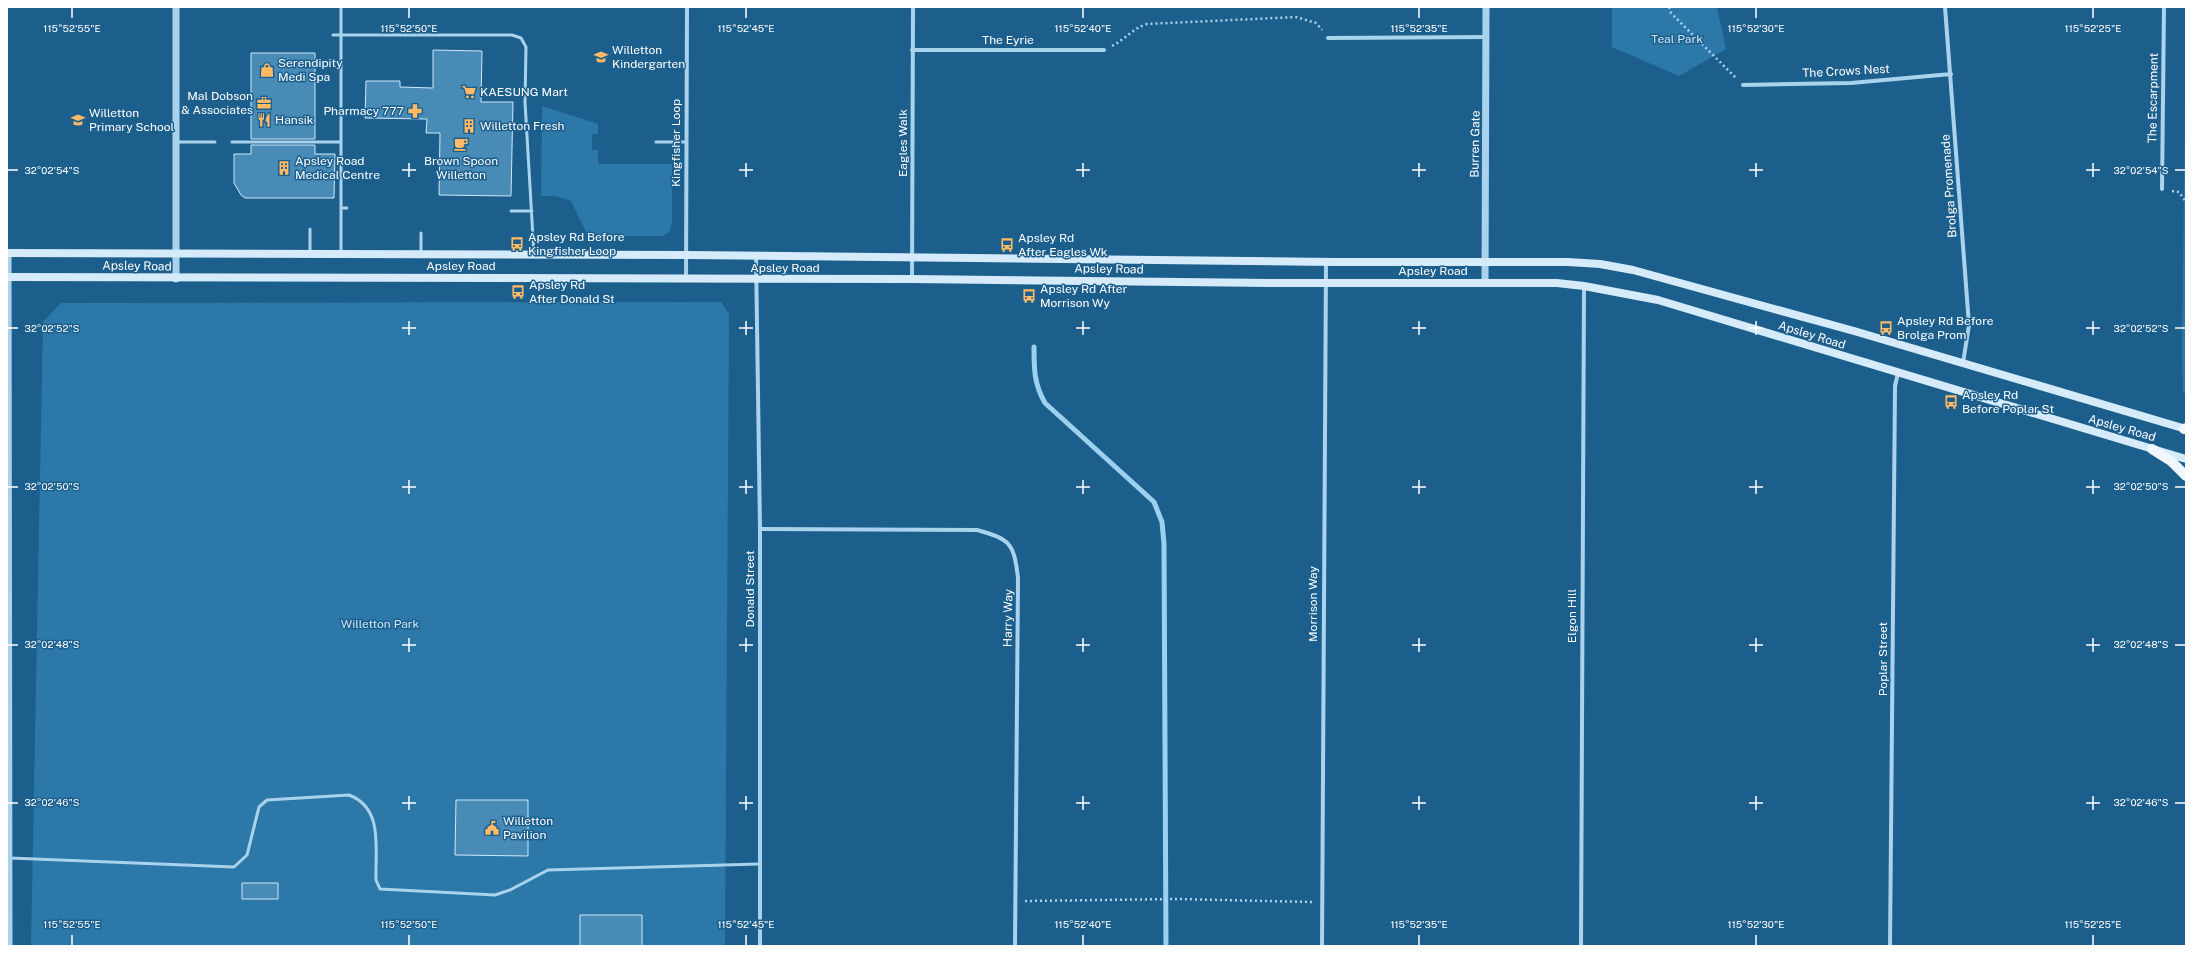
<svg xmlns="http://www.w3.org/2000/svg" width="2193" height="953" viewBox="0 0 2193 953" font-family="'Public Sans',sans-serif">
<rect width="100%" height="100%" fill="#1c5f8d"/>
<path fill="#2c79a9" d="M1612,7h105l9,42 -47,27 -67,-29z
M2186,24v370l-3,-1 -1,-39z
M542,106l56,18v10h-6v16h6v14h74v60l-3,8 -7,4h-74l-17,-35 -16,-5h-14z
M721,302l8,12 -4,632h-694l12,-624 18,-19z"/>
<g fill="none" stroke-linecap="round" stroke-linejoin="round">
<path stroke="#9cd0ef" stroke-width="5" d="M1034,347c0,22 0,37 11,56l109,99 8,20 2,22 2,402"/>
</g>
<path fill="#498bb7" stroke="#cee9fa" d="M433,50l49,1 -1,51h32l-2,94 -72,-1 1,-62h-14l1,-14 -62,-1 1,-37h34v6l33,1z
M251,53h64v86h-64z
M251,145h64v9h20l-1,44h-89l-4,-3 -7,-12v-29h17z
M456,800h72v56l-73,-1z
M242,883h36v16h-36z
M580,915h62v31h-62z"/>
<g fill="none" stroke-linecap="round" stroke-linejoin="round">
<path stroke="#a9d3ed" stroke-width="2.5" stroke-dasharray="2 3" stroke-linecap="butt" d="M1669,7l2,6 66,66
M1112,46c14,-7 21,-18 35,-22l149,-7 20,6 6,7
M2172,191l7,1 7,10
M1025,901l152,-2 135,3"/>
<path stroke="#a9d3ed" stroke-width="3" d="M341,7v246
M333,35h179l9,3 5,9 -1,55 9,153
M177,142h38
M232,142h109
M656,142h30
M341,208h6
M511,211h21
M310,229v24
M421,233v20
M10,858l224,9 13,-12 12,-48 8,-7 82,-5c35,13 26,54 27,85l4,9 115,6 15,-5 38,-20 211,-6"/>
<path stroke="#a9d3ed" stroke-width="4" d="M1945,7l24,318 -6,38
M1328,38l159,-1
M912,50h192
M1743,85l108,-2 100,-9
M2162,189l2,-182
M756,256l4,273v417
M686,279l1,-272
M912,279l1,-272
M760,529l217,1c33,9 37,13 41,48l-3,368
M1322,946l4,-684
M1581,946l3,-660
M1890,946l5,-560 3,-13"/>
<path stroke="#a9d3ed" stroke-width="7" d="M176,7v272
M8,253l1,693
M1485,282l1,-275"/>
<path stroke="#d5ebfa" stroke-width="8" d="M7,253l679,2 649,7h233l32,2 33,6 221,61 332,98
M7,277l905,2 363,4h282l27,3 74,14 528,159"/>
<path stroke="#eff8ff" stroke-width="10" d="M2184,429l2,-1
M2152,449l19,12 15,15"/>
</g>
<path fill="none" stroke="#fff" stroke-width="1.5" d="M72,8v10M409,8v10M746,8v10M1083,8v10M1419,8v10M1756,8v10M2093,8v10M409,163v14M746,163v14M1083,163v14M1419,163v14M1756,163v14M2093,163v14M8,170h10M402,170h14M739,170h14M1076,170h14M1412,170h14M1749,170h14M2086,170h14M2175,170h10M409,321v14M746,321v14M1083,321v14M1419,321v14M1756,321v14M2093,321v14M8,328h10M402,328h14M739,328h14M1076,328h14M1412,328h14M1749,328h14M2086,328h14M2175,328h10M409,480v14M746,480v14M1083,480v14M1419,480v14M1756,480v14M2093,480v14M8,487h10M402,487h14M739,487h14M1076,487h14M1412,487h14M1749,487h14M2086,487h14M2175,487h10M409,638v14M746,638v14M1083,638v14M1419,638v14M1756,638v14M2093,638v14M8,645h10M402,645h14M739,645h14M1076,645h14M1412,645h14M1749,645h14M2086,645h14M2175,645h10M409,796v14M746,796v14M1083,796v14M1419,796v14M1756,796v14M2093,796v14M8,803h10M402,803h14M739,803h14M1076,803h14M1412,803h14M1749,803h14M2086,803h14M2175,803h10M72,935v10M409,935v10M746,935v10M1083,935v10M1419,935v10M1756,935v10M2093,935v10"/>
<defs>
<symbol id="school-bare" viewBox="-9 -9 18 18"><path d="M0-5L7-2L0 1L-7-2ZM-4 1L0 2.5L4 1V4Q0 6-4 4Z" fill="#feba66" stroke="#1c5f8d" stroke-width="2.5" paint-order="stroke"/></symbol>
<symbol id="shop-bare" viewBox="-9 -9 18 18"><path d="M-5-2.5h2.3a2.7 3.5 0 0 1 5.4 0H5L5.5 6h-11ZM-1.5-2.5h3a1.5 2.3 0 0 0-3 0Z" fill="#feba66" stroke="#1c5f8d" stroke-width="2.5" paint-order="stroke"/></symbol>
<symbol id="supermarket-bare" viewBox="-9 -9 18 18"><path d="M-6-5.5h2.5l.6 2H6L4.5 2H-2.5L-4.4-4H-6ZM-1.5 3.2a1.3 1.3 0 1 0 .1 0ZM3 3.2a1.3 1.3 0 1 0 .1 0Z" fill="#feba66" stroke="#1c5f8d" stroke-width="2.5" paint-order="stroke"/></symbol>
<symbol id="office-bare" viewBox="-9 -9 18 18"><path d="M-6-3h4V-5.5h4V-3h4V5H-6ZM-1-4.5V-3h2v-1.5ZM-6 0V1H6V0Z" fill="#feba66" stroke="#1c5f8d" stroke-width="2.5" paint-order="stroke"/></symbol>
<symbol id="pharmacy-bare" viewBox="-9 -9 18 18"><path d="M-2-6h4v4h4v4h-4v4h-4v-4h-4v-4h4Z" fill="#feba66" stroke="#1c5f8d" stroke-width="2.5" paint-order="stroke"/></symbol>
<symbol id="restaurant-bare" viewBox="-9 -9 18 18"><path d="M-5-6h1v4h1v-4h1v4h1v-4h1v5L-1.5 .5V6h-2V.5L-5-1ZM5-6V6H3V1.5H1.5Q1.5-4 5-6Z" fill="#feba66" stroke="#1c5f8d" stroke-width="2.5" paint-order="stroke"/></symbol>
<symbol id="building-bare" viewBox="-9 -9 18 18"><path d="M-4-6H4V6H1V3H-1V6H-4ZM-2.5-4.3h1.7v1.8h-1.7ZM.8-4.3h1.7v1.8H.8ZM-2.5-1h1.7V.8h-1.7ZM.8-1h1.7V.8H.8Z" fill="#feba66" stroke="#1c5f8d" stroke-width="2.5" paint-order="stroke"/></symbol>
<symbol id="cafe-bare" viewBox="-9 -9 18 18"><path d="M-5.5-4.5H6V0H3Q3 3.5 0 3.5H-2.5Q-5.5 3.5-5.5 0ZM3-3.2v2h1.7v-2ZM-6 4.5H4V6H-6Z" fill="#feba66" stroke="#1c5f8d" stroke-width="2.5" paint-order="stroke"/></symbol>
<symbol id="bus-bare" viewBox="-9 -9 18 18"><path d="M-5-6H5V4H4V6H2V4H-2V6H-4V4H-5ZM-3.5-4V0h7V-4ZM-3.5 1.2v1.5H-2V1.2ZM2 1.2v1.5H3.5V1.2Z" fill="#feba66" stroke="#1c5f8d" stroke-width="2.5" paint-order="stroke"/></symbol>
<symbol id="civic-bare" viewBox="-9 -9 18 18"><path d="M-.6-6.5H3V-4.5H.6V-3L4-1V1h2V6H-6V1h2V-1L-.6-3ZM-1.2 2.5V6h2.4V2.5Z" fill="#feba66" stroke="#1c5f8d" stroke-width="2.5" paint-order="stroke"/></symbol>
</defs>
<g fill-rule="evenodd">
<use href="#school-bare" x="591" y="47" width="20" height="20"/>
<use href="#shop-bare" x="257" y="60" width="20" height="20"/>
<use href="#supermarket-bare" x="459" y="82" width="20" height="20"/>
<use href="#office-bare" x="254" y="93" width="20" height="20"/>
<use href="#pharmacy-bare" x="405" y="101" width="20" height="20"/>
<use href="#school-bare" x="68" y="110" width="20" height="20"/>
<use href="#restaurant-bare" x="254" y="110" width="20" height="20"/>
<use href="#building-bare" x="459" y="116" width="20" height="20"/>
<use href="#cafe-bare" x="451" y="134" width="20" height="20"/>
<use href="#building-bare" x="274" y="158" width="20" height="20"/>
<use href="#bus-bare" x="507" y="234" width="20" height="20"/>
<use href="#bus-bare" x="997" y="235" width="20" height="20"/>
<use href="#bus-bare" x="508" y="282" width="20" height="20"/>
<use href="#bus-bare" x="1019" y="286" width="20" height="20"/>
<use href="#bus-bare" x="1876" y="318" width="20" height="20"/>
<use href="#bus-bare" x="1941" y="392" width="20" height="20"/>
<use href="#civic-bare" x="482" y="818" width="20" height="20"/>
</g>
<g text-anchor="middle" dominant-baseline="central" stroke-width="3" stroke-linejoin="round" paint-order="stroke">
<g font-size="12" fill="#cee9fa" stroke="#1c5f8d">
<text x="1677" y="39">Teal Park</text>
<text x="380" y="624">Willetton Park</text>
</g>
<g font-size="12" fill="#fff" stroke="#1c5f8d">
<text x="1008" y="40">The Eyrie</text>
<text transform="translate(1846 71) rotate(-3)">The Crows Nest</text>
<text transform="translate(2153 98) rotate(-89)">The Escarpment</text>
<text transform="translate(676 143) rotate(-90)">Kingfisher Loop</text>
<text transform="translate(903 143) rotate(-90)">Eagles Walk</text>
<text transform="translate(1475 144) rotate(-89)">Burren Gate</text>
<text transform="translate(1949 186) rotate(-94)">Brolga Promenade</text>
<text transform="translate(137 266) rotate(1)">Apsley Road</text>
<text x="461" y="266">Apsley Road</text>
<text x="785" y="268">Apsley Road</text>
<text transform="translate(1109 269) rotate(1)">Apsley Road</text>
<text x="1433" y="271">Apsley Road</text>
<text transform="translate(1812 335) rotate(17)">Apsley Road</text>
<text transform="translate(2122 428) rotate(16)">Apsley Road</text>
<text transform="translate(750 589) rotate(-90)">Donald Street</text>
<text transform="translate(1313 604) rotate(-90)">Morrison Way</text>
<text transform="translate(1572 616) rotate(-90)">Elgon Hill</text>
<text transform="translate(1008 618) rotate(-89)">Harry Way</text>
<text transform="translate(1883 659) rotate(-90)">Poplar Street</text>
</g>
<g font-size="12" fill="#fff" stroke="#1c5f8d" text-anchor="start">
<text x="612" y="50">Willetton<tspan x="612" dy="14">Kindergarten</tspan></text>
<text x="278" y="63">Serendipity<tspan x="278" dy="14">Medi Spa</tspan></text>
<text x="480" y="92">KAESUNG Mart</text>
<text x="253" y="96" text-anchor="end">Mal Dobson<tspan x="253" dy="14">&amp; Associates</tspan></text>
<text x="404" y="111" text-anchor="end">Pharmacy 777</text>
<text x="89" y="113">Willetton<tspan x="89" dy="14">Primary School</tspan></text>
<text x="275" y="120">Hansik</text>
<text x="480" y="126">Willetton Fresh</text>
<text x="295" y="161">Apsley Road<tspan x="295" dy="14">Medical Centre</tspan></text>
<text x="461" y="161" text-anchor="middle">Brown Spoon<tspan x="461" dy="14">Willetton</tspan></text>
<text x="528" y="237">Apsley Rd Before<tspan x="528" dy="14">Kingfisher Loop</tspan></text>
<text x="1018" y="238">Apsley Rd<tspan x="1018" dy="14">After Eagles Wk</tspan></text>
<text x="529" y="285">Apsley Rd<tspan x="529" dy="14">After Donald St</tspan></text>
<text x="1040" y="289">Apsley Rd After<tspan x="1040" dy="14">Morrison Wy</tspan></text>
<text x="1897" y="321">Apsley Rd Before<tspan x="1897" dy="14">Brolga Prom</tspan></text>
<text x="1962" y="395">Apsley Rd<tspan x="1962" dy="14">Before Poplar St</tspan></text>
<text x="503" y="821">Willetton<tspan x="503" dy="14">Pavilion</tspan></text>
</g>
</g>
<g font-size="10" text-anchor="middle" fill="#fff" stroke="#1c5f8d" stroke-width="3" stroke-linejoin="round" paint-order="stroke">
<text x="72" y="32">115°52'55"E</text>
<text x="409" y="32">115°52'50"E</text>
<text x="746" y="32">115°52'45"E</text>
<text x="1083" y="32">115°52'40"E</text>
<text x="1419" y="32">115°52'35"E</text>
<text x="1756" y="32">115°52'30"E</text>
<text x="2093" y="32">115°52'25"E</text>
<text x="2141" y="174">32°02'54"S</text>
<text x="52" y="174">32°02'54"S</text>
<text x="2141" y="332">32°02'52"S</text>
<text x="52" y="332">32°02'52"S</text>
<text x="2141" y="490">32°02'50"S</text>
<text x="52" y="490">32°02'50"S</text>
<text x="2141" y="648">32°02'48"S</text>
<text x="52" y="648">32°02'48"S</text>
<text x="2141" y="806">32°02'46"S</text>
<text x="52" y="806">32°02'46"S</text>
<text x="72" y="928">115°52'55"E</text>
<text x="409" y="928">115°52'50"E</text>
<text x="746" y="928">115°52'45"E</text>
<text x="1083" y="928">115°52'40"E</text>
<text x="1419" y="928">115°52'35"E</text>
<text x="1756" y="928">115°52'30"E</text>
<text x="2093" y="928">115°52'25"E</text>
</g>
<rect width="2193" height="953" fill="none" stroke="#ffffff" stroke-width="16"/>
</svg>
